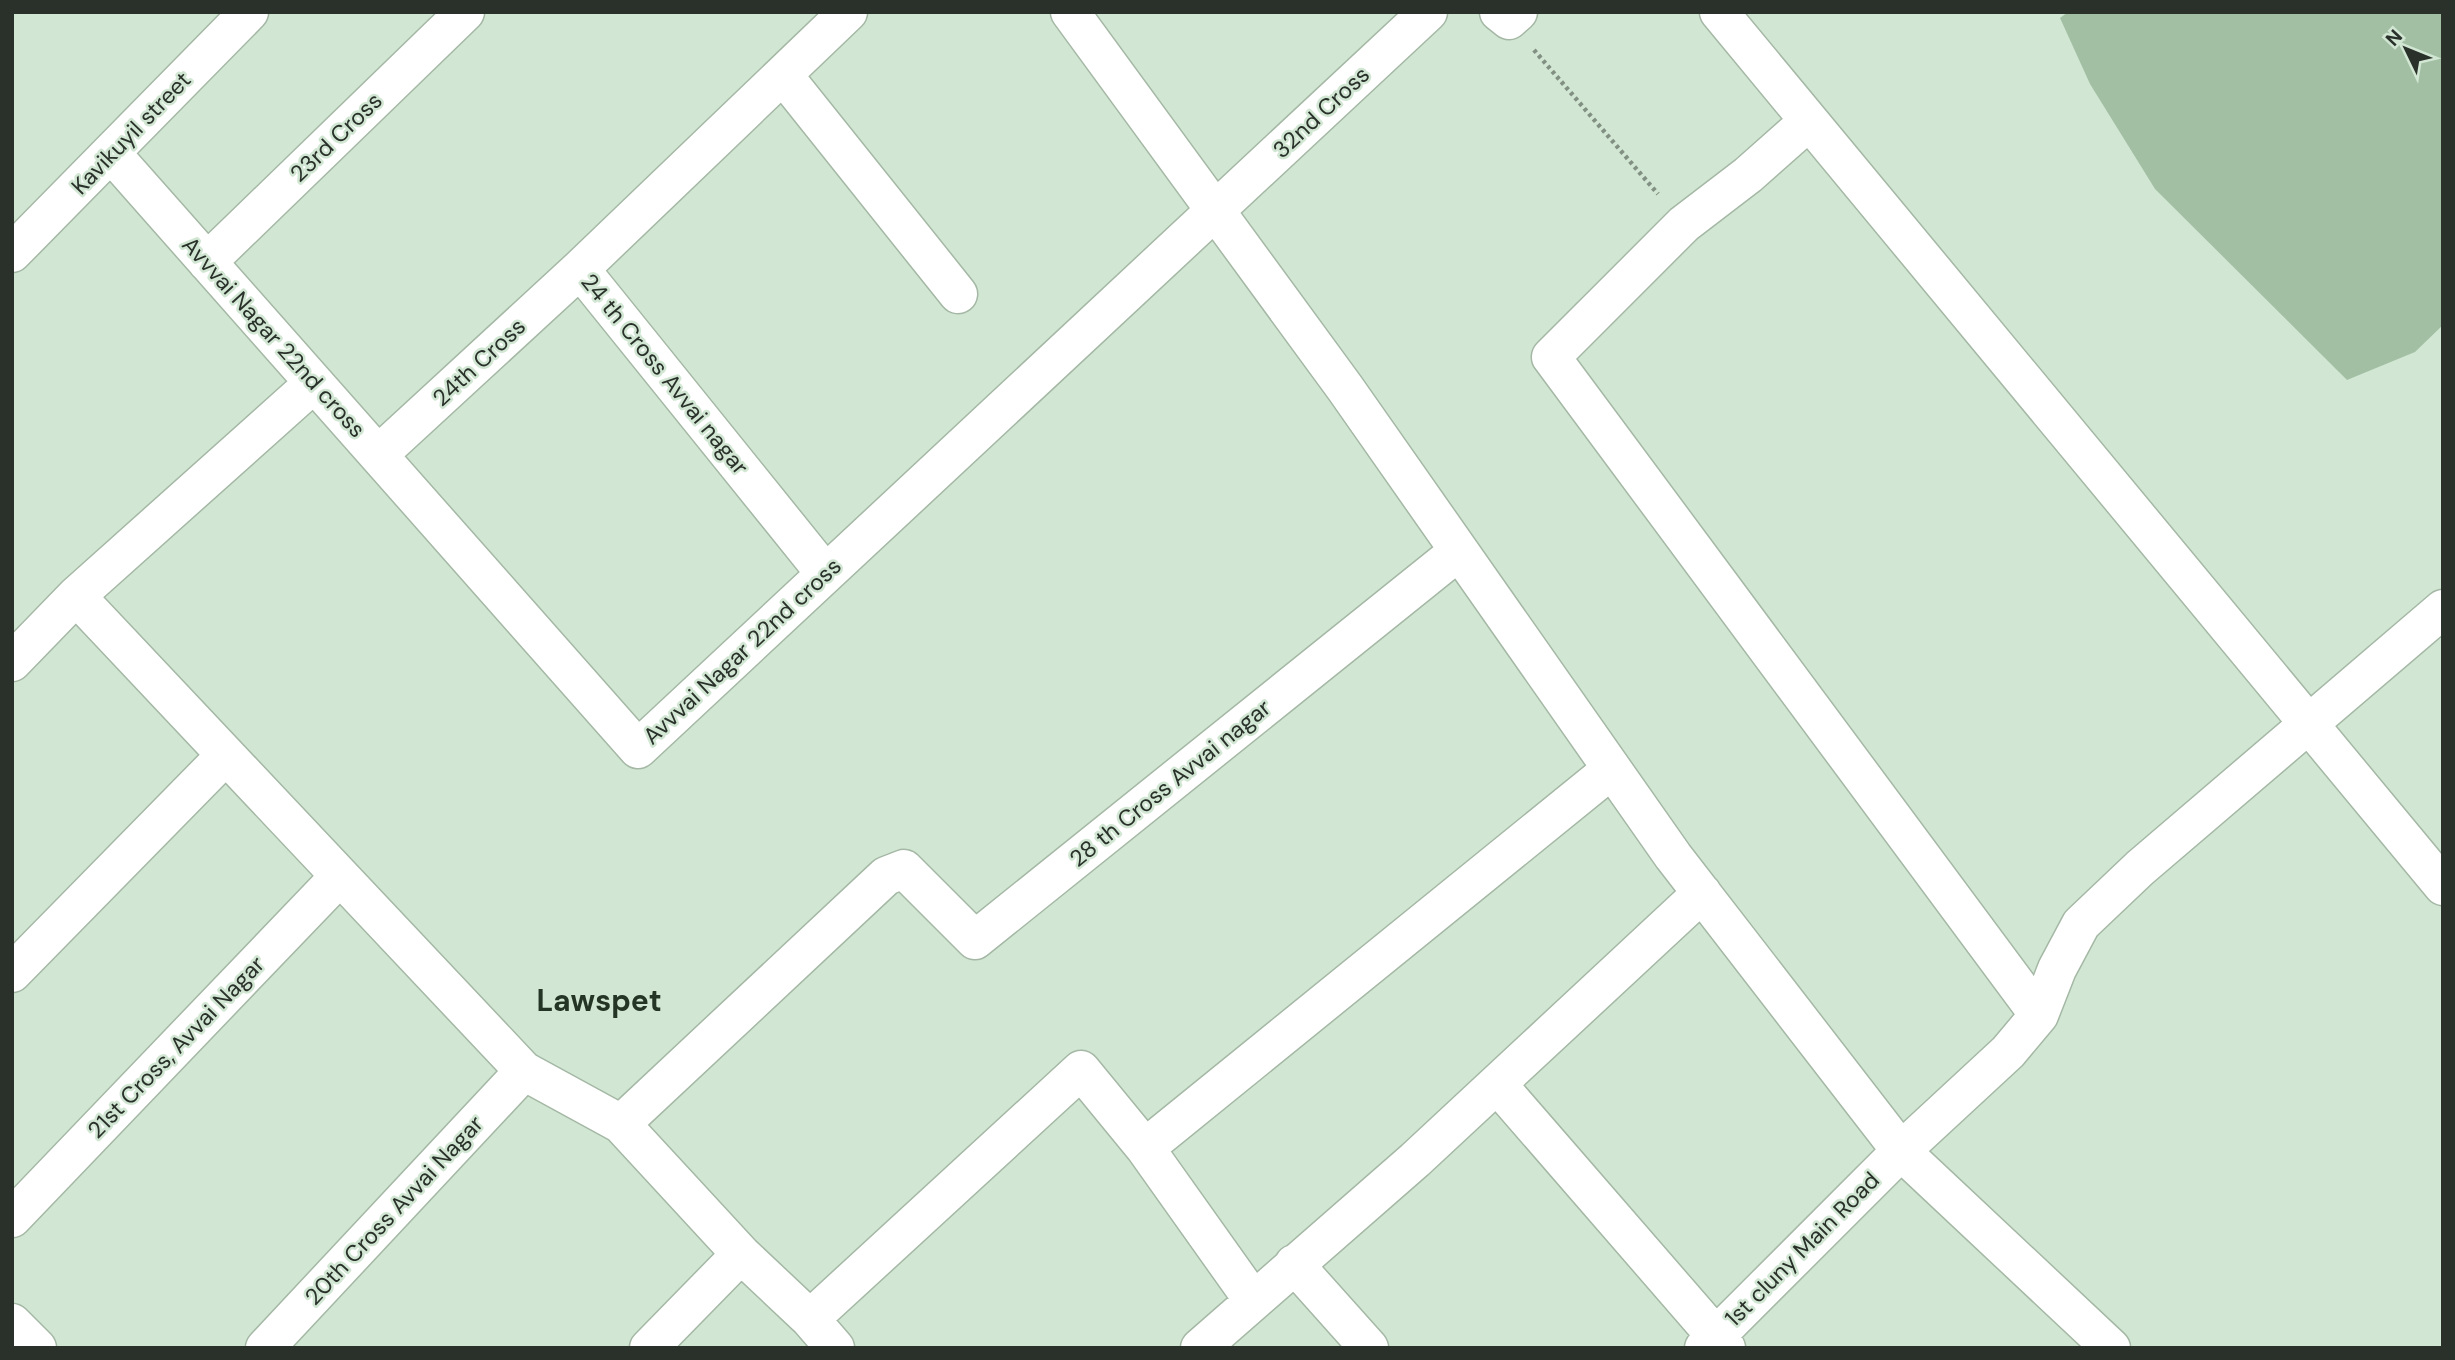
<svg xmlns="http://www.w3.org/2000/svg" width="2455" height="1360" viewBox="0 0 2455 1360" font-family="'DM Sans',sans-serif">
<rect width="100%" height="100%" fill="#d2e7d3"/>
<path fill="#a2bfa4" d="M2068,12h375v313l-28,27 -68,28 -192,-191 -65,-105 -30,-66z"/>
<g fill="none" stroke-linecap="round" stroke-linejoin="round">
<defs>
<path id="street" d="M1070,12l275,376 328,468 228,295 210,197
M1499,12l10,8 9,-8
M1719,12l724,874
M783,75l175,219
M1809,121l-61,54 -64,49 -133,133 488,658
M111,153l527,596 790,-737
M12,253l237,-241
M207,262l258,-250
M378,455l202,-186
M825,573l-245,-304 268,-257
M76,596l448,475 97,53 265,-248 18,-7 71,71 484,-389
M12,662l64,-66 238,-213
M12,973l214,-218
M1497,1084l229,264
M621,1124l120,130
M12,1218l328,-342
M1294,1264l75,84
M1253,1300l-108,-152 467,-379
M12,1323l25,25
M265,1348l259,-277
M649,1348l92,-94 69,65
M835,1348l-25,-29 271,-249 64,78
M1200,1348l215,-188 287,-267
M1704,1348l197,-197 107,-99 31,-37 18,-46 24,-45 59,-56 303,-259"/>
</defs>
<use href="#street" stroke="#a4b8a5" stroke-width="41"/>
<path stroke="#819082" stroke-width="4.5" stroke-dasharray="3.5 3.5" stroke-linecap="butt" d="M1534,50l124,144"/>
<use href="#street" stroke="#fff" stroke-width="38"/>
</g>
<g text-anchor="middle" dominant-baseline="central" stroke-width="5" stroke-linejoin="round" paint-order="stroke">
<g font-size="23" fill="#29312a" stroke="#d2e7d3">
<text transform="translate(1321 112) rotate(-43)">32nd Cross</text>
<text transform="translate(131 133) rotate(-46)">Kavikuyil street</text>
<text transform="translate(336 137) rotate(-44)">23rd Cross</text>
<text transform="translate(274 337) rotate(48)">Avvvai Nagar 22nd cross</text>
<text transform="translate(479 362) rotate(-43)">24th Cross</text>
<text transform="translate(665 374) rotate(51)">24 th Cross Avvai nagar</text>
<text transform="translate(742 651) rotate(-43)">Avvvai Nagar 22nd cross</text>
<text transform="translate(1170 783) rotate(-39)">28 th Cross Avvai nagar</text>
<text transform="translate(176 1047) rotate(-46)">21st Cross, Avvai Nagar</text>
<text transform="translate(394 1210) rotate(-47)">20th Cross Avvai Nagar</text>
<text transform="translate(1802 1249) rotate(-45)">1st cluny Main Road</text>
</g>
<g font-size="30" font-weight="bold" fill="#243425" stroke="#d2e7d3">
<text x="599" y="1000">Lawspet</text>
</g>
</g>
<rect width="2455" height="1360" fill="none" stroke="#29312a" stroke-width="28"/>
<g transform="translate(2406 49) rotate(313)" stroke="#d2e7d3" stroke-width="5" paint-order="stroke">
<path d="M0-5L12 26L0 18L-12 26Z" fill="#29312a"/>
<text y="-10" font-size="19" font-weight="bold" text-anchor="middle" fill="#29312a">N</text>
</g>
</svg>
